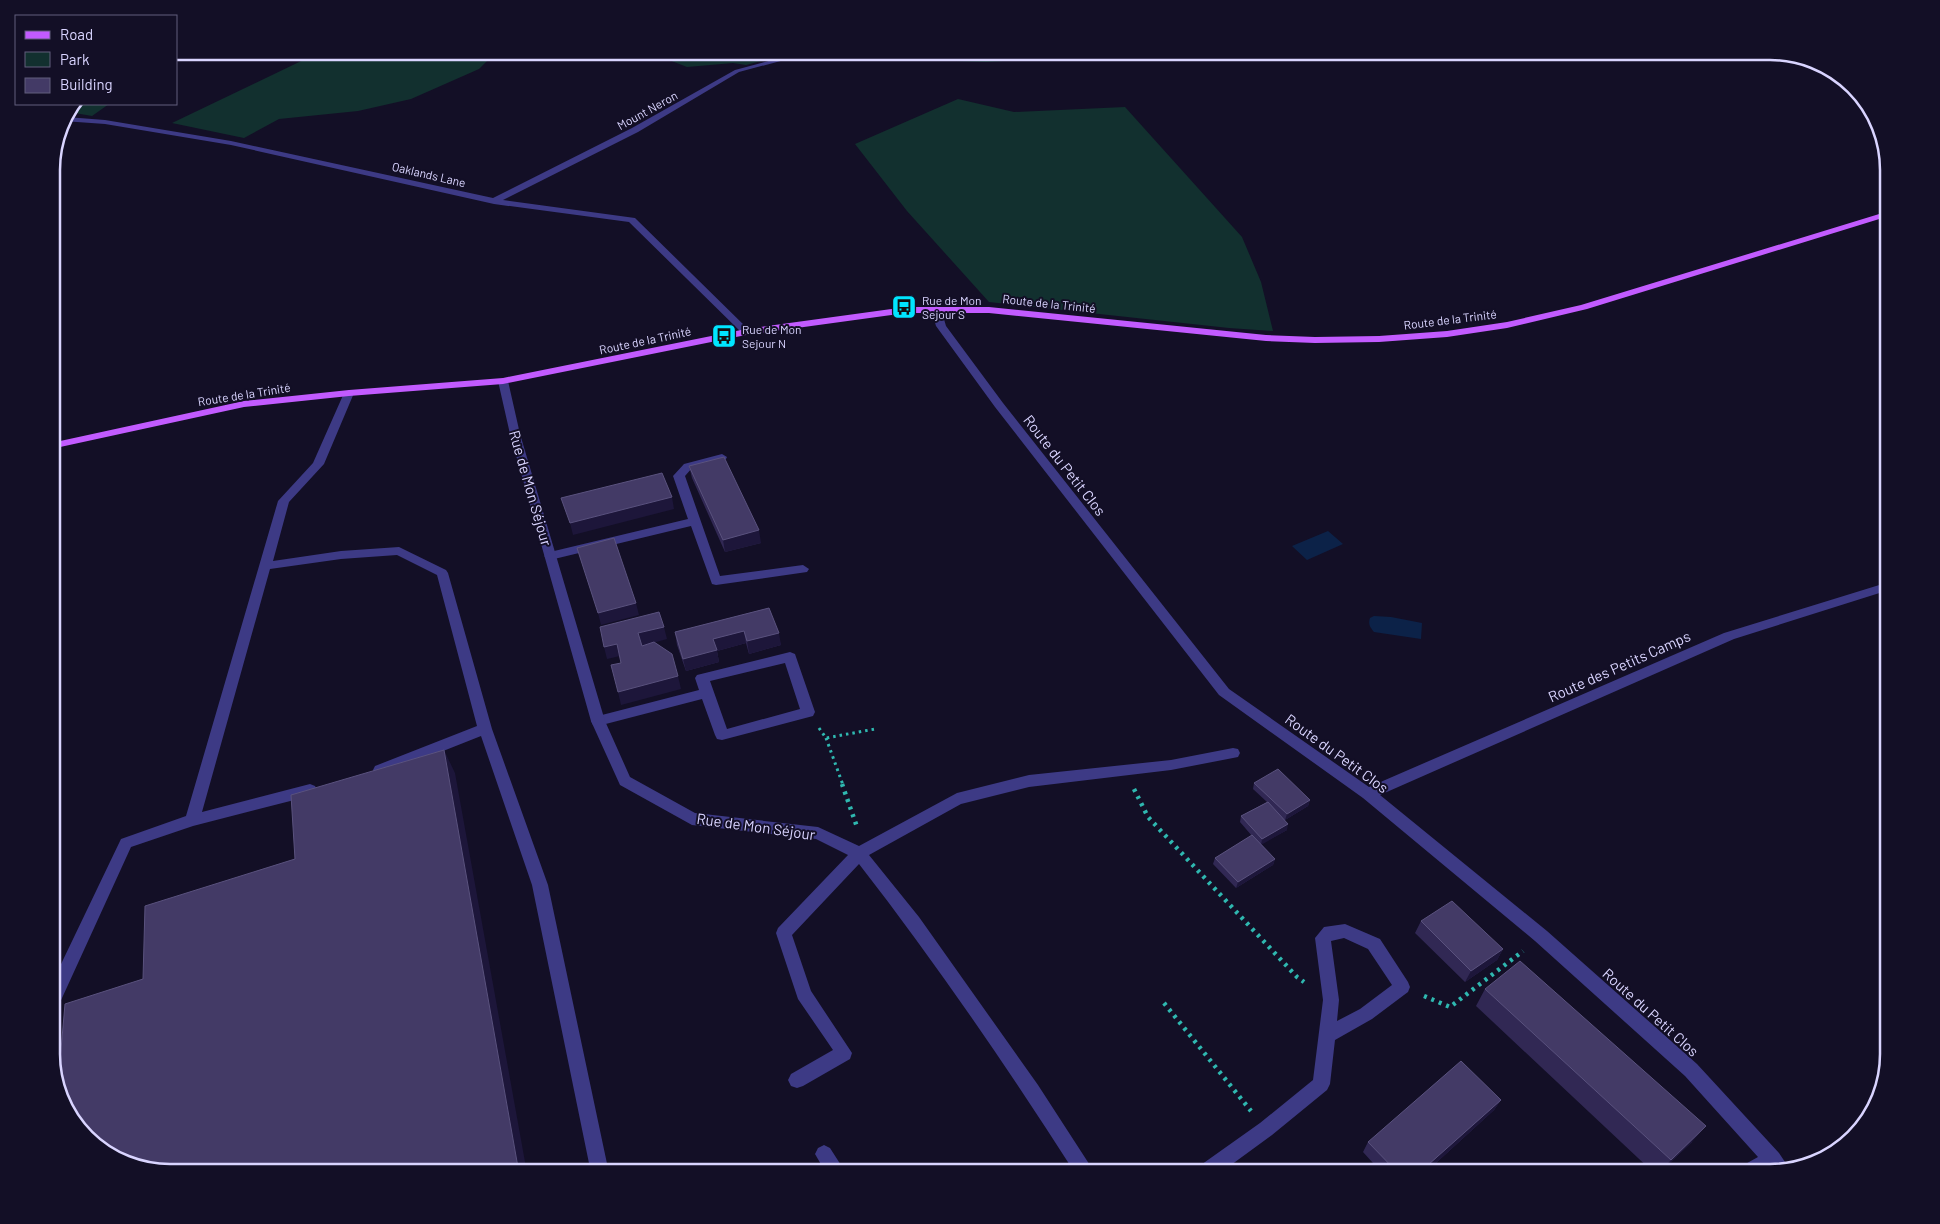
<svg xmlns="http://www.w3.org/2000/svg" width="1940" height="1224" viewBox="0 0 1940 1224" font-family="Barlow,sans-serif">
<rect width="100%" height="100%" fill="#130f26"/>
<path fill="#12302f" d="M322,51h175l-18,18 -68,30 -53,12 -79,8 -35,19 -72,-15z
M646,51h153l-53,14 -13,-2 -46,4z
M941,51h173l-25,5 -103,6 -30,-1z
M958,99l56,13 111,-5 117,130 19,45 12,49 -44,-3 -240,-26 -82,-91 -52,-67z
M74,104h35l-17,12 -23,-4z"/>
<path fill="#0c2248" d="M1328,531l15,13 -36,16 -15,-14z
M1374,616l17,1 31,6 -1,16 -47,-7c-4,-5 -6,-8 -4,-14z"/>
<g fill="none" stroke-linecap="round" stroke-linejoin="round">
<path stroke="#2fb8b0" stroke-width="3" stroke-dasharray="2.5 4" stroke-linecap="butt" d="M819,728l7,10 49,-9
M826,738l17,47"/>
<path stroke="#2fb8b0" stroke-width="4.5" stroke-dasharray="3 5" stroke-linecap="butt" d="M842,784l15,43
M1134,789l14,28 149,160 7,5
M1424,996l26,11 73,-56
M1164,1003l87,108"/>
<path fill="#3d3a85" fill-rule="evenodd" d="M349,390l5,3 -30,71 -35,38 -16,59 68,-10 58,-4 47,23 2,3 44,156 56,156 61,288h-18l-59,-288 -51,-149 -101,40 -5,-2 -2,-4 2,-4 102,-40 -40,-151 -40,-20 -56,4 -71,10 -68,243 108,-28 5,2 2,4 -2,4 -5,2 -117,30 -62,21 -74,162 -6,2v-26l70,-146 65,-23 92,-315 35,-38 31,-70z
M722,454l5,3 -1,2 -34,9 -7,8 35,100 83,-11 6,4 -2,3 -91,13 -4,-1 -21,-58 -141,34 -6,-4 6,-4 138,-33 -15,-43 11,-12z
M790,652l5,2 1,3 19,55 -2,4 -91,24 -5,-1 -2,-4 -13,-36 -104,27 -5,-1 -2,-4 2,-4 5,-1 101,-26 -4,-12 2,-3zM785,663l15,46 -73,20 -17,-48z
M824,1145l6,3 16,25h-20l-11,-19 3,-6z"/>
<path fill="#3d3a85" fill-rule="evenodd" d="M806,51h12l-79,21 -101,60 -135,68 132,18 114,112v4h-6l-114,-112 -135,-18 -263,-59 -126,-21 -42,-3 3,-4 39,3 126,21 262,57 139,-70 103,-58z
M936,306l5,3 5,17 57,77 226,286 140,98 355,-154 165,-51v8l-155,49 -354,156 167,136 150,133 82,89 10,15 -18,4 -2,-1 -4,2h-28l3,-6 18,-10 -73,-81 -150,-135 -172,-143 -144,-103 -224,-288 -59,-81 -5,-17z
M503,378l5,3 12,53 85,287 25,56 65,36 123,14 41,19 98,-53 72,-18 142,-15 62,-12 5,1 2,4 -2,4 -5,1 -62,12 -142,17 -68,17 -92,51 50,62 119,168 57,88h-20c-68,-106 -139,-210 -216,-309l-67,71 19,56 41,62 -2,6 -47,27 -6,2 -6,-2 -3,-6 3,-6 42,-24 -35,-51 -22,-66 2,-5 70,-73 -32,-16 -124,-14 -72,-40 -29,-64 -81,-287 -12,-53z
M1345,924l35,15 28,43 2,5 -2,5 -36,27 -37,21 -5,44 -3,6 -55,45 -52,38h-25l3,-6 62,-44 53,-43 10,-80 -8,-62 9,-11zM1344,938l24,11 24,36 -32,24 -23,12 2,-21 -8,-59z"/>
<path fill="#c25bff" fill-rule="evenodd" d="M1889,211v5l-302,93 -80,19 -60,9 -68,5 -64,1 -49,-2 -277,-28h-83l-160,22 -243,49 -154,12 -105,11 -193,42v-6l193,-42 105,-11 154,-12 243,-49 160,-22h83l277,28 49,2 64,-1 68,-5 60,-9 74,-17z"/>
</g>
<path fill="#312854" d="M689,466l72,77 -36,9 -33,-74z
M769,608l12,37 -32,9 -3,-11 -29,8 2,11 -33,9 -9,-26 -2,-13z
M1254,783l56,17 -2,6 -23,14 2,10 -26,14 14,15 -2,6 -37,23 -23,-24 2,-6 37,-22 -12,-14 1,-6 26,-14 -14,-13z
M1421,921l82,28 -6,11 -32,22 -50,-49z
M1485,989l207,153 -33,31h-5l-178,-167z
M1501,1100l-7,10 -69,63h-43l-19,-21 5,-10z"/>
<path fill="#1d163a" d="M672,497l2,12 -101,26 -3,-12z
M759,530l2,13 -36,9 -2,-12z
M636,603l3,12 -38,10 -3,-12z
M664,627l3,12 -25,7 -4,-13z
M744,631l2,12 -29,8 2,11 -33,9 -3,-12 30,-20z
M779,633l2,12 -32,9 -2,-13z
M617,644l3,12 -13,3 -3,-12z
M678,676l3,13 -60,16 -3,-13z
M444,750l11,23 72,400h-8z
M1310,800l-2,6 -23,14 2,-6z
M1288,824l-1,6 -26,15 1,-6z
M1275,859l-2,6 -37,23 2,-6z
M1503,949l-6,11 -32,22 6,-11z
M1501,1100l-7,10 -69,63h-6z
M1706,1126l-14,16 -33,31 12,-13z"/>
<path fill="#433a66" stroke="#5a527e" d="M724,457l35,73 -36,10 -34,-74z
M662,473l10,24 -102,26 -9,-25z
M614,538l22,65 -38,10 -21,-65z
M769,608l10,25 -32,8 -3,-10 -31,8 4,11 -34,9 -8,-27z
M659,612l5,15 -26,6 4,13 12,-4 18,12 6,22 -60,16 -7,-27 10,-2 -4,-19 -13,3 -4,-20z
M444,750l75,423h-349l-66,-20 -37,-40 -9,-29 7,-80 78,-25 2,-73 150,-47 -4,-64z
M1278,769l32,31 -23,14 -33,-31z
M1268,802l20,22 -26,15 -21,-23z
M1252,835l23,24 -37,23 -23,-24z
M1452,901l51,48 -32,22 -50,-50z
M1520,961l186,165 -35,34 -186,-171z
M1461,1061l40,39 -82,73h-21l-30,-31z"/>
<defs>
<symbol id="bus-square" viewBox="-11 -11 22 22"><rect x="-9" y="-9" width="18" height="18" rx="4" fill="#00e5ff" stroke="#130f26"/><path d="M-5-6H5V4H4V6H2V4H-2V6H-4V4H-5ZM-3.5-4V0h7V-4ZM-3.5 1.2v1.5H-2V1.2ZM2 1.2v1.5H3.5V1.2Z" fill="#111"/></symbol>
</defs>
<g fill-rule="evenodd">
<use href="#bus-square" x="890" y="293" width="28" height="28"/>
<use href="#bus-square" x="710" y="322" width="28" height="28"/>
</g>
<g text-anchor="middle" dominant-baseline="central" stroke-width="4" stroke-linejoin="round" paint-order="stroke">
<g font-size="12" fill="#d9d4ff" stroke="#130f26">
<text transform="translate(647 110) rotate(-29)">Mount Neron</text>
<text transform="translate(429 174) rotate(13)">Oaklands Lane</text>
<text transform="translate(1049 303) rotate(6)">Route de la Trinité</text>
<text transform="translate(1450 319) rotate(-7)">Route de la Trinité</text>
<text transform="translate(645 340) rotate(-12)">Route de la Trinité</text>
<text transform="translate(244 394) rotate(-9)">Route de la Trinité</text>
</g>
<g font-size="12" fill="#d9d4ff" stroke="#130f26" text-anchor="start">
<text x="922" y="300">Rue de Mon<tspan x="922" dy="14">Sejour S</tspan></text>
<text x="742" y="329">Rue de Mon<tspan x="742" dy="14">Sejour N</tspan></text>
</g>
<g font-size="15" fill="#d9d4ff" stroke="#130f26">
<text transform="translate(1065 465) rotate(52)">Route du Petit Clos</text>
<text transform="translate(531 488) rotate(74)">Rue de Mon Séjour</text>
<text transform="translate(1619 666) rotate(-24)">Route des Petits Camps</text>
<text transform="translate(1337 753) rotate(36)">Route du Petit Clos</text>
<text transform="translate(756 826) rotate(8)">Rue de Mon Séjour</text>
<text transform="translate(1651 1012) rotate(42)">Route du Petit Clos</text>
</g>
</g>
<path d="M0 0H1940V1224H0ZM170 60H1770A110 110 0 0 1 1880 170V1054A110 110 0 0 1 1770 1164H170A110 110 0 0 1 60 1054V170A110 110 0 0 1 170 60Z" fill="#130f26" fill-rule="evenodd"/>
<path fill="none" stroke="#d9d4ff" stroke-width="2.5" d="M170 60H1770A110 110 0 0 1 1880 170V1054A110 110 0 0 1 1770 1164H170A110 110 0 0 1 60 1054V170A110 110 0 0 1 170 60Z"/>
<rect x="15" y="15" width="162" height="90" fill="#130f26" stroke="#625e7d"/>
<rect x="25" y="31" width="25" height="8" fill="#c25bff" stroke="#625e7d"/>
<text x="60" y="40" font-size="15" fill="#d9d4ff">Road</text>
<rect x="25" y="52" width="25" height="15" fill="#12302f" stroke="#625e7d"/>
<text x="60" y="65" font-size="15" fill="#d9d4ff">Park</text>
<rect x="25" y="78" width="25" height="15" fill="#433a66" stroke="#625e7d"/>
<text x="60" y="90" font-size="15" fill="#d9d4ff">Building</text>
</svg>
